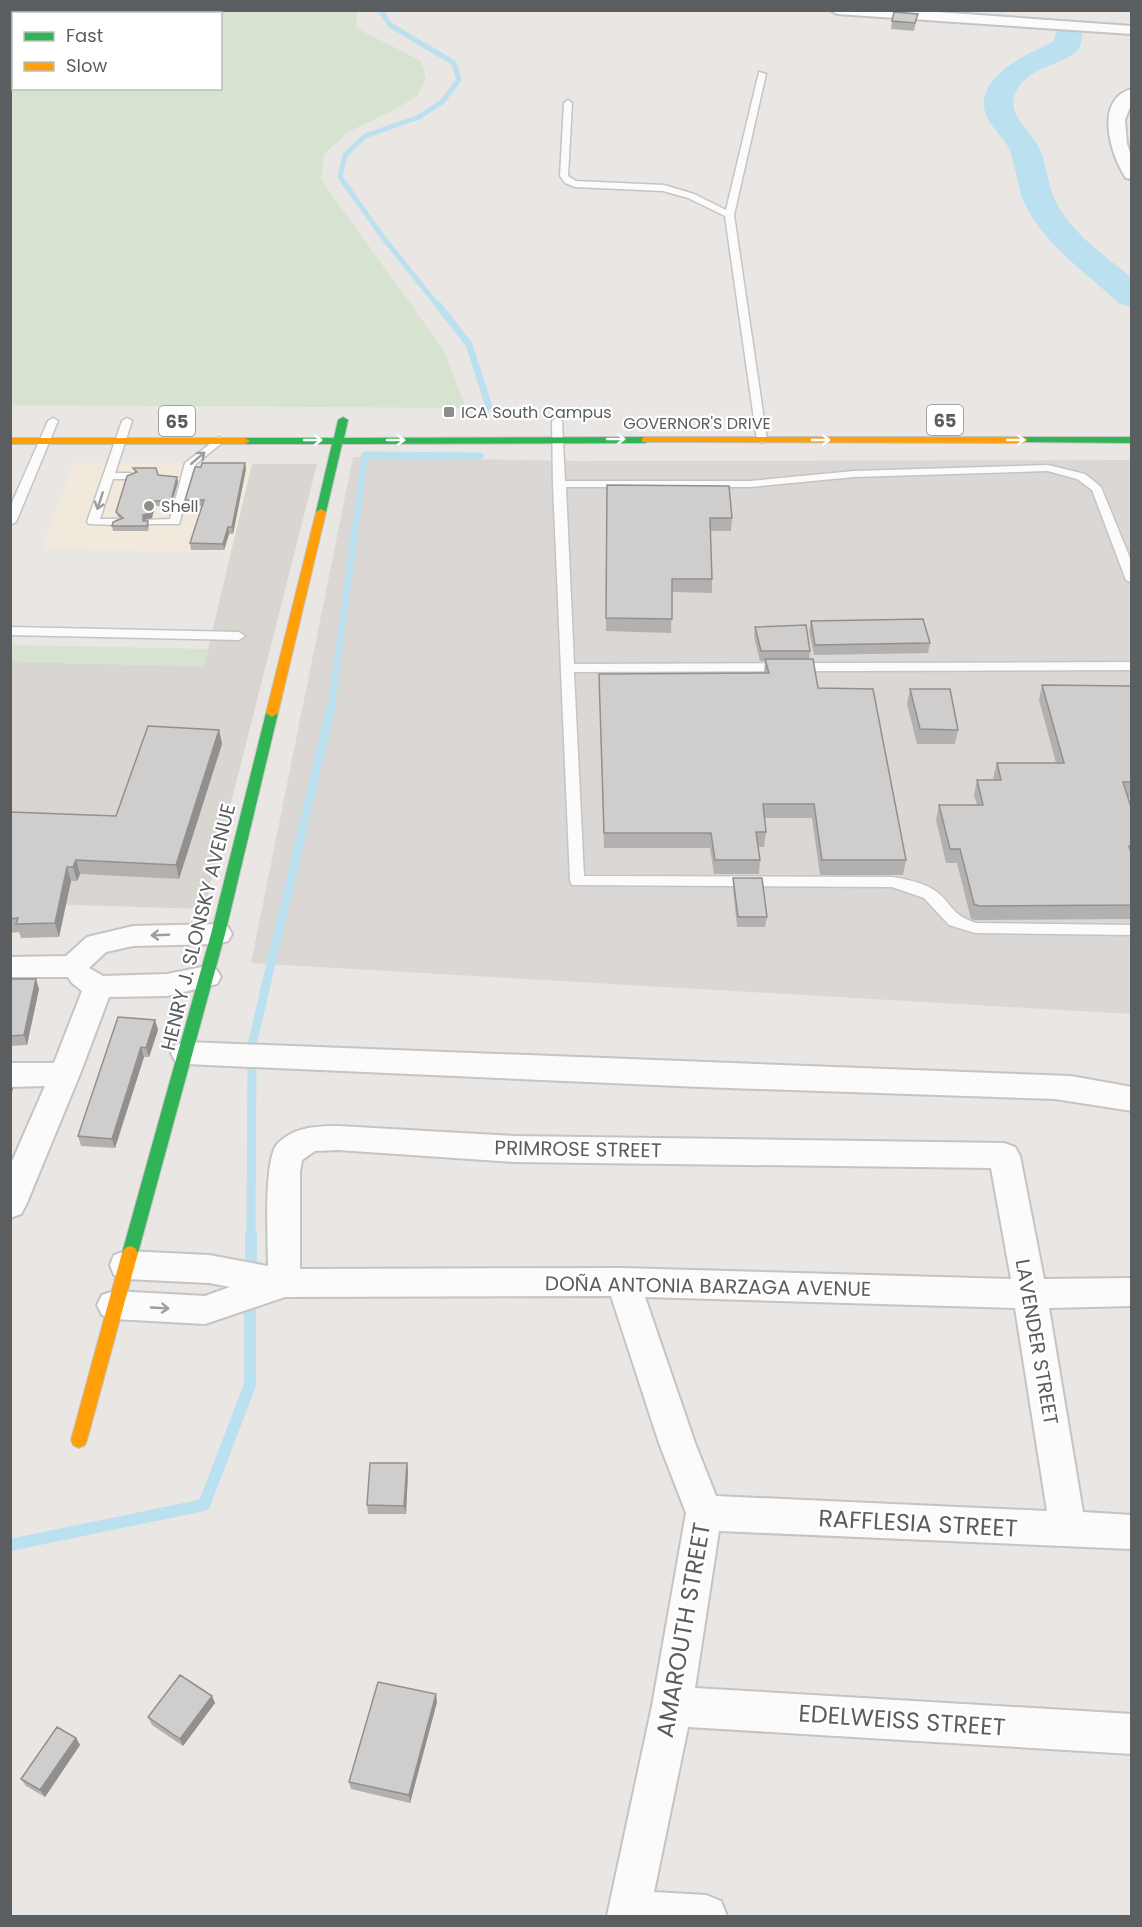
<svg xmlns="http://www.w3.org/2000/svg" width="1142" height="1927" viewBox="0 0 1142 1927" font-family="Poppins,sans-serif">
<rect width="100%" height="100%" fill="#e9e6e3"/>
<path fill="#f2e9dd" d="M73,463l179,1 -22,88 -188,-3z"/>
<path fill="#dad7d5" d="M353,457l224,4 554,-1v554l-880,-51z"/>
<path fill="#d9d6d1" d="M252,464h65l-113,445 -193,-6v-241l193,4z"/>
<path fill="#d5e3d0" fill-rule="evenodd" d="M11,10l346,1 -1,17 65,33 5,18 -9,17 -25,15 -44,21 -24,22 -3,26 122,169 23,59 -455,-3zM14,14h206v74h-206z
M11,645l196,4 -3,17 -193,-4z"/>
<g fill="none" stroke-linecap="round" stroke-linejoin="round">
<path stroke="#bbe1f0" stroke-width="5" d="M380,10l10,15 64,38 5,17 -17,22 -23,15 -54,19 -20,19 -5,22 42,59 57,71"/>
<path stroke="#bbe1f0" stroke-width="7" d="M438,305l31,39 20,63
M331,708l34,-253 115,1"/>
<path stroke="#bbe1f0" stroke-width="9" d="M251,1235l1,-190 79,-338"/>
<path stroke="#bbe1f0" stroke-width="12" d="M251,1274v-40
M10,1545l194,-40 46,-120v-88"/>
<path fill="#bbe1f0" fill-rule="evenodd" d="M1069,22l10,2 4,6c-2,7 -1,17 -7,22 -15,13 -43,14 -58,36 -16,23 12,41 21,60 8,16 8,35 16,52 15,32 50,56 77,78v29l-12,-3c-34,-31 -78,-61 -97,-104 -6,-16 -7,-33 -13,-49 -5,-13 -17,-21 -23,-34 -17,-38 41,-64 66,-75l6,-18z"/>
<defs>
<path id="lane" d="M759,72l7,2 -32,141 33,225 -5,3 -5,-3 -32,-224 -37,-18 -25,-7 -88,-4 -10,-4 -5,-7 4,-73 4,-3 4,3 -4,73 8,5 88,4 30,9 32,16z
M53,418l5,3 -42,101 -6,3v-18l38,-86z
M127,418l5,3 -17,52h15l6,3 -6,3h-17l-13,40h16l6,3 -6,3 -27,-1 -2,-2 35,-101z
M557,418l5,3 3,60h185l104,-10 194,-6 37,9 16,13 31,76v20l-6,-3 -34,-90 -15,-11 -29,-8 -194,6 -104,10h-184l8,177 558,-2v8l-558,2 10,204 308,1c13,2 30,5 42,13 19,13 15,24 42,33l156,2v10l-157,-2 -26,-8 -25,-27 -32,-11 -320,-2 -2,-4 -17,-397 -1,-63z
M219,437l5,3 -1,2 -27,22 -17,60h-33v-4l24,-1 15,-56z
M10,627l229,5 6,4 -6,4 -229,-5z"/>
<path id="street" d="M830,10h79l223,16v8l-295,-20z
M1132,89v13l-7,18 2,24 5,14v21l-6,-1c-15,-22 -33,-79 6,-89z
M218,924l10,3 4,7 -4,7 -10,3 -85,2 -27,6 -17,16 14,8 64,-2 40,-8 10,4 4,7 -4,7 -50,12 -58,1 -29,77 -54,131 -5,9 -11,4v-52l35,-80 -35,1v-24h44l28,-72 -10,-8 -4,-6h-58v-20l56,-1 21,-19 46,-11z
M186,1042l885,34 61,11v24l-77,-12 -354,-12 -515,-23 -11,-3 -4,-8 4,-8z
M338,1126l177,10 489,7 11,4 5,9 24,123 88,-1v28l-83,2 34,204 49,3v34l-413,-18 -24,157 437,26v40l-444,-27 -34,165 52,3 15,6 6,15h-120l45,-210 34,-193 -27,-70 -48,-147 -326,1 -80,27 -91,-5 -12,-4 -5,-10 5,-10 12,-4 91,5 25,-9 -21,-4 -83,-4 -12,-4 -4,-10 4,-10 12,-4 83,4 59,11c0,-24 -5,-108 10,-123 17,-16 38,-17 60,-17zM338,1150l177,12 476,6 20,111 -388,-11 -323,1v-97l2,-12 13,-9zM645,1297l370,11 32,203 -331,-15 -21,-53z"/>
<path id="fast" d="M343,417l5,3 -4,18 301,-1 5,3 -5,3 -303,1 -16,68 -5,3 -5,-3 16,-68h-87l-5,-3 5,-3h89l4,-18z
M1023,437h109v6l-112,-1v-4z
M272,709l6,4 -53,221 -87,319 -3,5 -5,2 -5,-2 -3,-5 89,-319 55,-221z"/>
<path id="slow" d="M645,437h378l5,3 -5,3 -381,-1v-4z
M10,438h235l5,3 -5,3h-235z
M321,509l5,3 -48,201 -6,4 -6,-4 50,-201z
M130,1246l5,2 3,5 -51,187 -2,5 -6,3 -6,-3 -2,-5 51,-187 3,-5z"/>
</defs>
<use href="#lane" stroke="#c5c4c4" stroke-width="3"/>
<use href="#street" stroke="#c5c4c4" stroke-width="4"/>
<use href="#fast" stroke="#c3c3c3" stroke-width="2"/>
<use href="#slow" stroke="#c3c3c3" stroke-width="2"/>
<use href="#lane" fill="#fcfbfb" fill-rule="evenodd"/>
<use href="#street" fill="#fcfbfb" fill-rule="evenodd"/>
<use href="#fast" fill="#30b455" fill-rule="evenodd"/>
<use href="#slow" fill="#ff9f0a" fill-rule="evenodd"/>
</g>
<path fill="#b3b1af" d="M892,21l24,1 -2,9 -23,-2z
M133,468l45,14 -7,24h-16l-3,12 -8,2 4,1 1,5 -1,5h-35l-1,-5 8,-7 -2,-2 -2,-5 19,-39z
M246,469l-13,65h-4l-5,16h-33l-1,-7 12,-37h-15l-2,-6z
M607,485l125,33 -1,13h-21l2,48v14l-40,-1 -1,41 -65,-2z
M811,621l119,22 -2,10 -114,2 -5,-24z
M755,627l55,24 -1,8 9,29 88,172 -3,15h-83l-8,-57h-48l2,14 -2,15h-6l2,13 -1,14h-45l-4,-26h-106l-5,-174 165,-1 1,-12h-5l-6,-24z
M1042,685l89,1v111h-3l3,10v112l-156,1 -4,-1 -14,-56h-11l-10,-43 3,-15h38l-3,-10 3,-15h17l-1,-2 4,-15h59l-17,-63z
M910,689l48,41 -3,14h-38l-10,-40z
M219,730l3,14 -43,135 -99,-5 -3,7h-6l-12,56 -38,1 -2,-6 -9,1v-121l106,4z
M733,878l34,39 -2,10h-28l-4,-39z
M10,979l29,10 -12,56 -17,1z
M155,1020l3,10 -9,27h-5l-29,91 -34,-2 -3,-10z
M407,1463l1,9 -2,42h-38l-1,-9z
M212,1696l3,7 -32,43 -31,-21 -4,-8z
M437,1702l-27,101 -59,-14 -2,-7z
M76,1738l4,7 -35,52 -19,-11 -5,-7z"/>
<path fill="#92908f" d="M245,463l1,6 -13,65 -1,-7z
M177,477l1,5 -7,24v-5z
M154,501l1,5 -3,12 -8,2 -1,-5z
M228,527l1,7 -5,16 -1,-6z
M219,730l3,14 -43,135 -3,-14z
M76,860l4,14 -3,7 -4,-14z
M67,867l4,14 -12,56 -4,-14z
M36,979l3,10 -12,56 -3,-10z
M155,1020l3,10 -9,27 -3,-9z
M141,1047l3,10 -29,91 -3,-9z
M10,1082l3,7 -3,10z
M407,1463l1,9 -2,42 -2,-8z
M436,1694l1,8 -27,101 -1,-8z
M212,1696l3,7 -32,43 -3,-7z
M76,1738l4,7 -35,52 -5,-7z"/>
<path fill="#d0cecc" stroke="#92908f" stroke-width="1.5" d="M894,12l24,2 -3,9 -23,-2z
M202,463h43l-13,64h-4l-5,17 -33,-1 14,-43h-19l10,-33h6z
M133,468h23l2,7 19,2 -6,24h-17l-3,12 -8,2v6h5l-1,5h-35l1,-4 10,-4 -7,-6 11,-36 10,-4z
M607,485l122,1 3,32h-22l2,61h-40v40l-66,-1z
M923,619l7,24 -115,2 -4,-24z
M806,625l4,26h-49l-6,-24z
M765,659h48l5,29 55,1 33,171h-84l-8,-56h-51l3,28h-10l4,28h-45l-4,-27h-107l-5,-159 170,-1z
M1042,685l89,1v96h-8l8,25v39h-2l2,7v52l-152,1 -5,-2 -14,-55h-10l-11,-44h44l-6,-25h24l-4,-17h67z
M910,689h40l8,41 -38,-1z
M148,726l71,4 -43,135 -100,-5 -3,7h-6l-12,56 -39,1 2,-6 -8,1v-107l106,4z
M733,878h29l5,39h-29z
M10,979h26l-12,56 -14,1z
M118,1017l37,3 -9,28 -5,-1 -29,92 -34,-3z
M370,1463h37l-3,43 -37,-1z
M180,1675l32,21 -32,43 -32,-22z
M378,1682l58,12 -27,101 -60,-13z
M57,1727l19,11 -36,52 -19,-11z"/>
<defs><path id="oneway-shaft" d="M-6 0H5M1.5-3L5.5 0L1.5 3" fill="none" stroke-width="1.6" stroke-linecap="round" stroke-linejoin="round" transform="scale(1.5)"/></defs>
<g stroke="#fff">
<use href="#oneway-shaft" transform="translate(616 439)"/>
<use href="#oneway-shaft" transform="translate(313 440)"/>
<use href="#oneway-shaft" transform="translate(396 440)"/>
<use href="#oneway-shaft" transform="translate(821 440)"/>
<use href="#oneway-shaft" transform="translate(1016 440)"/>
</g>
<g stroke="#9b9d9e">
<use href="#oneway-shaft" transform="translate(198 458) rotate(-41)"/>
<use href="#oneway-shaft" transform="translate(100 501) rotate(108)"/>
<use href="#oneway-shaft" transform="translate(160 935) rotate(178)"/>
<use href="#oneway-shaft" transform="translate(160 1308) rotate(3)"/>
</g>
<g fill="#8c8e8e" stroke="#fff" stroke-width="2">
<rect x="443" y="406" width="12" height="12" rx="3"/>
<circle cx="149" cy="506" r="6"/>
</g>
<g text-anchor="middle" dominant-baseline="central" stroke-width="4.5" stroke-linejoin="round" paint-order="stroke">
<g font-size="16" fill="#5a5e60" stroke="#fff" text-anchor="start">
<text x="461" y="412">ICA South Campus</text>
<text x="161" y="506">Shell</text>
</g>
<g font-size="16" fill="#5a5e60" stroke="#fff">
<text x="697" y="423">GOVERNOR'S DRIVE</text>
</g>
<g fill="#fff" stroke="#8c8e90" stroke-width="1.5">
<rect x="927" y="405" width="36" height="30" rx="4.5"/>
<rect x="159" y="406" width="36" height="30" rx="4.5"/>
</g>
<g font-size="18" font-weight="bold" fill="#5a5e60">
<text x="945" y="420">65</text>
<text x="177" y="421">65</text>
</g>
<g font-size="20" fill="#5a5e60" stroke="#fff">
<text transform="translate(198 927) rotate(-76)">HENRY J. SLONSKY AVENUE</text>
<text transform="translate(578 1149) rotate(1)">PRIMROSE STREET</text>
<text transform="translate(708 1286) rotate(1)">DOÑA ANTONIA BARZAGA AVENUE</text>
<text transform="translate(1037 1342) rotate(80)">LAVENDER STREET</text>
</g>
<g font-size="24" fill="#5a5e60" stroke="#fff">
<text transform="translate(918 1523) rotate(3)">RAFFLESIA STREET</text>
<text transform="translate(683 1630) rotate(-80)">AMAROUTH STREET</text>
<text transform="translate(902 1720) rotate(4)">EDELWEISS STREET</text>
</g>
</g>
<rect width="1142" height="1927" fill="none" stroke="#5a5e60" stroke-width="24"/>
<rect x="12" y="12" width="210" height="78" fill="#ffffff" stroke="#bdbfbf" stroke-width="1.5"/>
<rect x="24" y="32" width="30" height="9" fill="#30b455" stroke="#bdbfbf" stroke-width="1.5"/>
<text x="66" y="42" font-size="18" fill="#5a5e60">Fast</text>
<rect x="24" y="62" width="30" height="9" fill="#ff9f0a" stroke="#bdbfbf" stroke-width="1.5"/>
<text x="66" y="72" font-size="18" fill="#5a5e60">Slow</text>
</svg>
